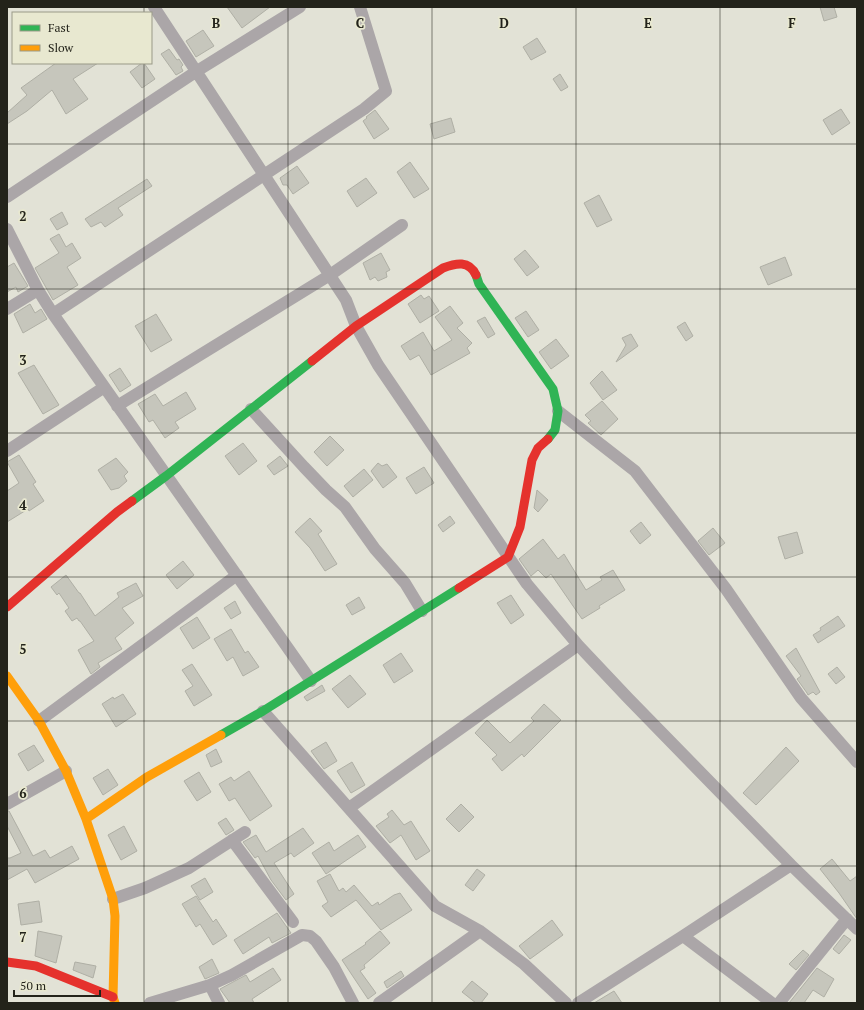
<svg xmlns="http://www.w3.org/2000/svg" width="864" height="1010" viewBox="0 0 864 1010" font-family="'PT Serif',serif">
<rect width="100%" height="100%" fill="#e2e2d6"/>
<path fill="#c6c6bc" stroke="#afafa5" d="M227,7h43l-28,21z
M820,7h14l3,10 -13,4z
M203,30l11,16 -18,11 -10,-16z
M537,38l9,14 -15,8 -8,-13z
M169,49l8,11 2,-1 4,6 -2,2 2,4 -7,4 -15,-21z
M56,63h42l-25,16 15,20 -22,15 -14,-24 -25,21 -20,13v-11l20,-18 -6,-7z
M142,63h2l11,16 -13,9 -12,-16z
M560,74l8,13 -7,4 -8,-12z
M841,109l9,14 -18,12 -9,-15z
M375,110l14,19 -15,10 -11,-18 4,-3 -1,-1z
M451,118l4,14 -21,7 -4,-15z
M410,162l19,27 -15,9 -17,-26z
M297,166l12,17 -16,11 -6,-9h-4l-3,-7z
M366,178l11,15 -20,14 -10,-16z
M147,179l5,7 -34,22 5,7 -18,12 -4,-5 -10,5 -6,-8z
M599,195l13,25 -15,7 -13,-24z
M62,212l6,12 -11,6 -7,-11z
M59,234l7,13 6,-4 9,15 -14,9 11,18 -25,15 -18,-32 24,-15 -9,-14z
M525,250l14,17 -12,9 -13,-17z
M381,253l9,17 -4,2 1,5 -9,4 -3,-4 -5,3 -7,-17z
M785,257l7,18 -24,10 -8,-18z
M14,263l14,23 -10,6 -2,-5 -9,5v-25z
M421,295l3,4 5,-3 10,15 -19,12 -12,-19z
M30,304l5,9 6,-4 6,10 -24,14 -9,-19z
M450,306l13,17 -6,5 15,15 -5,5 3,5 -39,22 -12,-20 -9,5 -9,-14 22,-14 11,19 18,-11 -17,-23z
M526,311l13,19 -11,7 -13,-19z
M156,314l16,26 -21,12 -16,-26z
M485,317l10,17 -7,4 -11,-17z
M685,322l8,14 -7,5 -9,-14z
M631,334l7,12 -22,16 10,-17 -4,-7z
M556,339l13,17 -18,13 -12,-17z
M34,365l25,40 -16,9 -25,-41z
M120,368l11,17 -11,7 -11,-17z
M602,371l15,19 -14,10 -13,-17z
M186,392l10,17 -21,13 4,6 -14,10 -12,-18 -4,2 -11,-18 17,-10 8,12z
M602,401l16,18 -17,16 -13,-12 3,-2 -6,-6z
M330,436l14,14 -17,16 -13,-14z
M243,443l14,18 -18,14 -14,-19z
M19,455l17,27 -3,2 11,17 -15,10 -1,-2 -21,13v-31l12,-8 -12,-21z
M280,456l8,10 -14,9 -7,-9z
M116,458l12,14 -4,4 3,5 -8,7 -8,2 -13,-20z
M378,463l4,3 5,-2 10,13 -14,11 -12,-17z
M424,467l10,16 -18,11 -10,-16z
M364,469l9,11 -20,17 -9,-11z
M537,490l11,10 -10,12 -4,-4z
M450,516l5,7 -12,9 -5,-7z
M310,518l12,13 -4,3 19,30 -12,7 -15,-23 -15,-16z
M641,522l10,13 -11,9 -10,-13z
M713,528l12,15 -16,12 -11,-14z
M797,532l6,21 -18,6 -7,-22z
M543,539l15,20 6,-5 22,36 16,-10 -2,-3 13,-7 12,20 -26,16 1,2 -18,11 -31,-45 -5,4 -8,-8 -7,6 -12,-17z
M183,561l11,14 -17,14 -11,-14z
M66,575l13,18h1l15,23 24,-19 -2,-4 19,-10 7,13 -21,12 12,15 -19,15 7,11 -24,14 2,4 -9,7 -13,-24 16,-9 -14,-20h-1l-2,-3 -5,3 -7,-10 4,-3 -10,-15 -2,2 -6,-8z
M511,595l13,20 -13,9 -14,-21z
M359,597l6,11 -13,7 -6,-10z
M235,601l6,12 -10,6 -7,-11z
M838,616l7,10 -27,17 -5,-8 8,-5 -1,-2z
M197,617l13,21 -17,11 -13,-21z
M231,629l14,24 3,-2 11,16 -16,9 -10,-19 -6,4 -13,-22z
M796,648l24,44 -4,3 -3,-3 -5,3 -1,-2 -10,-14 4,-3 -15,-20z
M401,653l12,18 -19,12 -11,-18z
M192,664l20,31 -18,11 -9,-15 8,-5 -11,-16z
M837,667l8,10 -9,7 -8,-10z
M350,675l16,19 -18,14 -16,-19z
M322,685l3,6 -18,10 -3,-4z
M123,694l13,20 -20,13 -14,-23 11,-7 1,2z
M544,704l17,16 -37,37 -2,-3 -20,17 -10,-12 5,-4 -22,-22 12,-13 23,23 24,-22 -3,-3z
M326,742l11,19 -13,8 -13,-18z
M34,745l10,16 -16,10 -10,-17z
M786,747l13,14 -43,44 -13,-12z
M216,749l6,13 -11,5 -5,-12z
M352,762l13,23 -14,8 -14,-22z
M108,769l10,16 -15,10 -10,-17z
M249,771l23,35 -22,15 -15,-23 -6,3 -10,-17 12,-7 3,4z
M199,772l12,20 -14,9 -13,-20z
M461,804l13,13 -15,15 -13,-13z
M392,810l12,15 7,-4 19,30 -14,9 -15,-25 -11,8 -14,-17 13,-9 -2,-3z
M7,811h2l24,45 12,-6 5,8 22,-12 7,13 -44,24 -8,-14 -20,11v-22h3l11,-5 -14,-27z
M226,818l8,12 -8,5 -8,-12z
M124,826l13,25 -16,9 -13,-25z
M303,828l11,15 -20,14 -3,-4 -17,10 20,31 -8,6 -15,-20 -13,-24 -3,2 -12,-16 13,-7 10,17z
M358,835l8,12 -40,27 -14,-21 17,-11 5,9z
M832,859l18,22 7,-5v43l-18,-26 -19,-24z
M477,869l8,6 -12,16 -8,-6z
M330,874l9,17 4,-3 3,4 8,-7 18,21 6,-4 1,3 15,-10 6,-2 12,17 -31,20 -25,-30 -25,17 -9,-11 6,-4 -11,-21z
M205,878l8,14 -13,8 -9,-14z
M196,896l17,26 3,-3 11,17 -14,9 -13,-21 -4,3 -14,-23z
M39,901l3,21 -21,3 -3,-21z
M277,913l14,20 -19,10 -3,-6 -26,17 -9,-14z
M552,920l11,15 -33,24 -11,-13z
M38,931l24,5 -6,27 -21,-7z
M380,931l10,12 -26,22 1,3 -5,3 16,22 -8,6 -26,-39 24,-16 -1,-1z
M844,935l7,5 -12,14 -6,-5z
M803,950l6,5 -13,15 -7,-6z
M212,959l7,14 -14,6 -6,-12z
M75,962l21,4 -3,12 -20,-8z
M273,968l8,12 -29,19 2,4h-24l-10,-14 26,-14 4,7z
M817,968l17,11 -10,18 -11,-7 -9,13h-15z
M401,971l3,5 -17,12 -3,-6z
M472,981l16,13 -7,9h-5l-14,-11z
M614,991l8,12h-28z"/>
<g fill="none" stroke-linecap="round" stroke-linejoin="round">
<path stroke="#aba6a8" stroke-width="12" d="M154,7l192,293 10,26 22,39 149,219 51,61 50,53 163,167 66,64
M7,197l190,-126 103,-64
M7,229l31,61 15,24 258,367
M7,309l31,-19
M53,314l311,-205 22,-18 -26,-84
M117,406l213,-131 72,-50
M251,409l53,58 22,23 19,17 30,42 30,34 17,28
M558,411l77,60 91,118 75,109 56,64
M7,451l96,-63
M263,711l172,195 45,25 44,33 42,39
M39,721l198,-146
M7,804l59,-33
M349,808l229,-163
M232,840l61,82
M113,899l32,-11 44,-20 56,-36
M683,936l89,67
M210,985l9,18
M150,1003l60,-18 22,-10 70,-40 8,1 6,5 18,26 19,36
M379,1003l101,-72
M578,1003l105,-67 108,-71
M779,1003l68,-84"/>
<path stroke="#30b455" stroke-width="9" d="M476,275l3,9 74,105 5,22 -3,19 -7,9
M132,501l34,-25 146,-115
M221,735l42,-24 196,-123"/>
<path stroke="#ff9f0a" stroke-width="9" d="M7,676l32,45 27,50 20,48 27,80 2,17 -2,81 2,6
M86,819l61,-42 74,-42"/>
<path stroke="#e5322d" stroke-width="9" d="M312,361l44,-35 87,-58c13,-5 26,-8 33,7
M459,588l49,-31 12,-30 12,-67 6,-12 10,-9
M7,607l110,-95 15,-11
M7,962l29,4 77,31"/>
</g>
<path fill="none" stroke="#23231a" stroke-width="1" stroke-opacity="0.55" d="M144,7v6M288,7v996M432,7v996M576,7v996M720,7v996M144,63v940M7,144h850M7,289h850M7,433h850M7,577h850M7,721h850M7,866h850"/>
<g font-size="13" text-anchor="middle" font-weight="bold" fill="#23231a" stroke="#e8e8d0" stroke-width="3.5" stroke-linejoin="round" paint-order="stroke">
<text x="216" y="28">B</text>
<text x="360" y="28">C</text>
<text x="504" y="28">D</text>
<text x="648" y="28">E</text>
<text x="792" y="28">F</text>
<text x="23" y="221">2</text>
<text x="23" y="365">3</text>
<text x="23" y="510">4</text>
<text x="23" y="654">5</text>
<text x="23" y="798">6</text>
<text x="23" y="942">7</text>
</g>
<rect width="864" height="1010" fill="none" stroke="#23231a" stroke-width="16"/>
<rect x="12" y="12" width="140" height="52" fill="#e8e8d0" stroke="#999987"/>
<rect x="20" y="25" width="20" height="6" fill="#30b455" stroke="#999987"/>
<text x="48" y="32" font-size="12" fill="#23231a">Fast</text>
<rect x="20" y="45" width="20" height="6" fill="#ff9f0a" stroke="#999987"/>
<text x="48" y="52" font-size="12" fill="#23231a">Slow</text>
<path d="M14 990v6h86v-6" fill="none" stroke="#23231a" stroke-width="2"/>
<text x="20" y="990" font-size="12" fill="#23231a" stroke="#e8e8d0" stroke-width="3" paint-order="stroke">50 m</text>
</svg>
